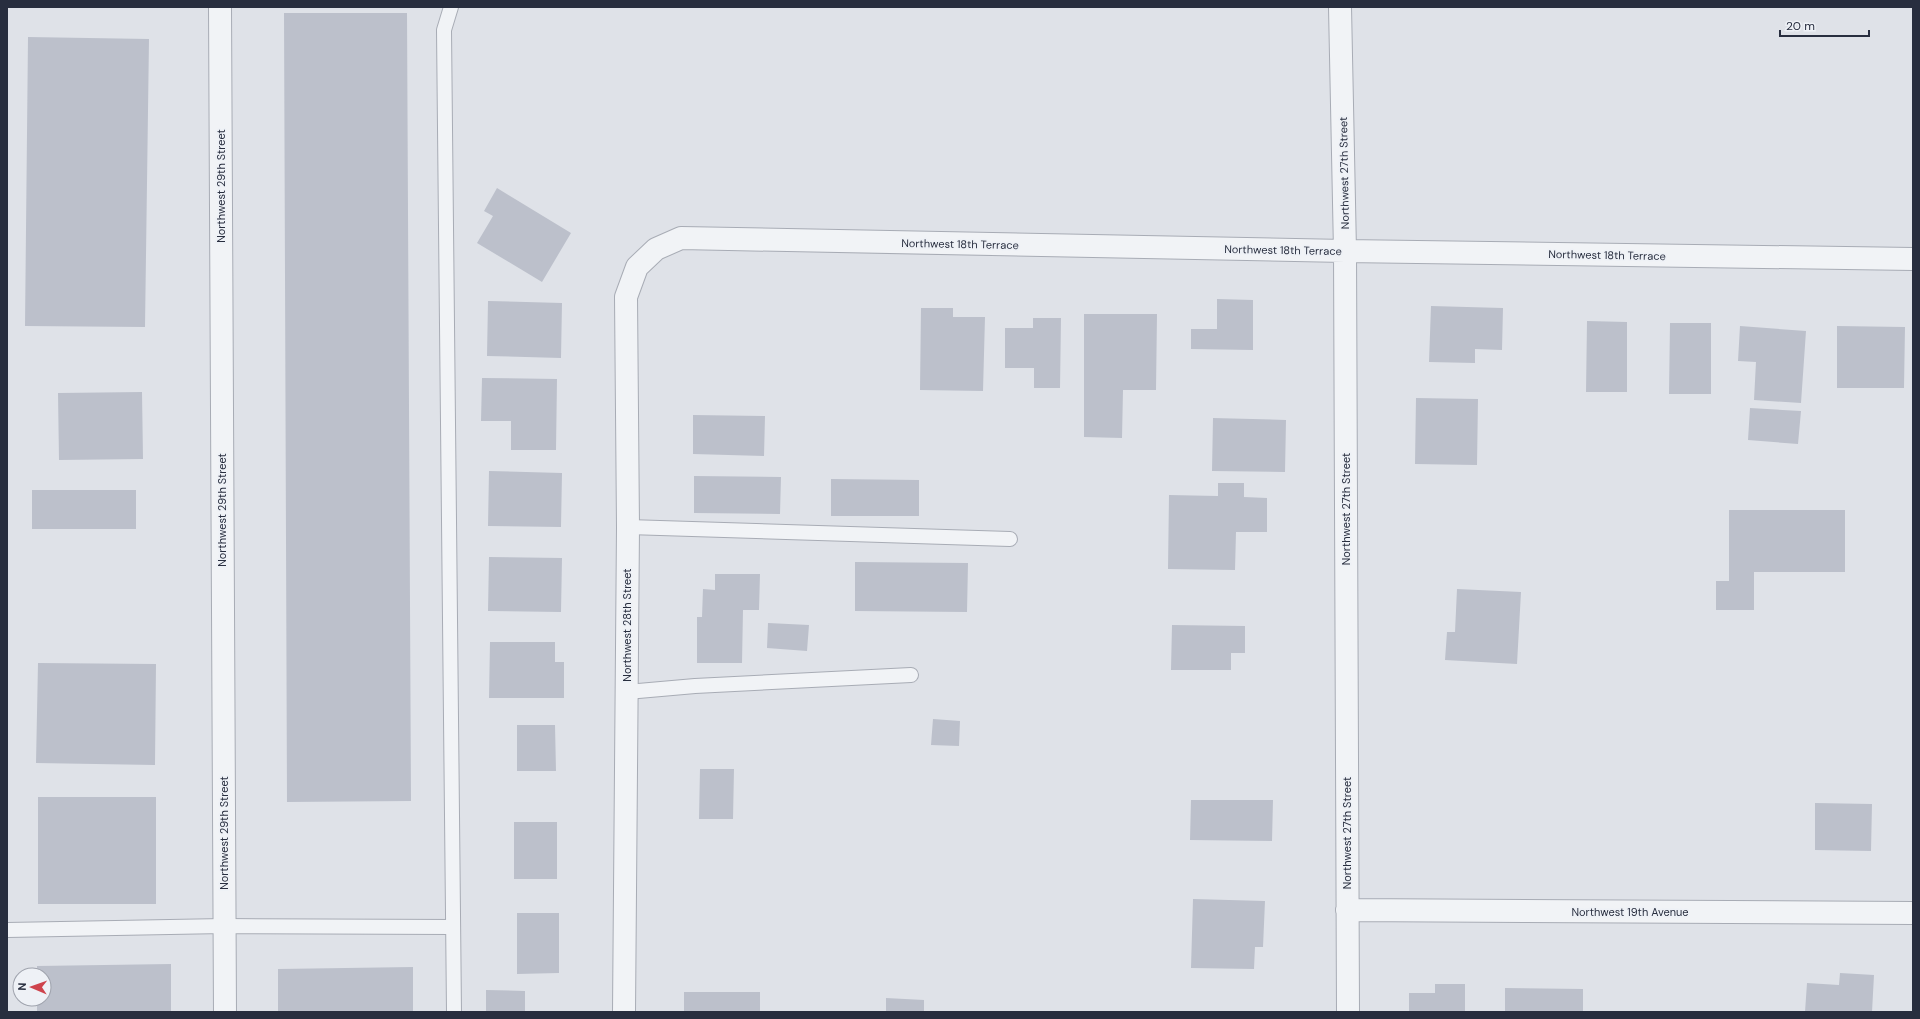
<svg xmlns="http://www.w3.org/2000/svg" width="1920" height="1019" viewBox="0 0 1920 1019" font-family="'DM Sans',sans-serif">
<rect width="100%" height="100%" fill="#dfe2e8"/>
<path fill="#bcc0cb" d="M284,13h123l4,788 -124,1z
M28,37l121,2 -4,288 -120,-1z
M497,188l74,45 -29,49 -65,-39 16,-27 -9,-5z
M1217,299l36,1v50l-62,-1v-20h26z
M488,301l74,2 -1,55 -74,-2z
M1431,306l72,2 -1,42 -27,-1v14l-46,-1z
M921,308h32v9h32l-2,74 -63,-1z
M1084,314h73l-1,76h-33l-1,48 -38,-1z
M1033,318h28l-1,70h-26v-20h-29v-40h28z
M1587,321l40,1v70h-41z
M1670,323h41v71h-42z
M1740,326l66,5 -5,72 -47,-3 2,-38 -18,-1z
M1837,326l68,1 -1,61h-67z
M482,378l75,1 -1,71h-45v-29h-30z
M142,392l1,67 -84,1 -1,-67z
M1416,398l62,1 -1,66 -62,-1z
M1750,408l51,3 -3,33 -50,-4z
M693,415l72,1 -1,40 -71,-2z
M1213,418l73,2 -1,52 -73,-1z
M489,471l73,2 -1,54 -73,-1z
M694,476l87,1 -1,37 -86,-1z
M831,479l88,1v36h-88z
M1218,483h26v14l23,1v34h-31l-1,38 -67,-1 1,-74 49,1z
M32,490h104v39h-104z
M1729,510h116v62h-91v38h-38v-29h13z
M489,557l73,1 -1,54 -73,-1z
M855,562l113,1 -1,49 -112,-1z
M715,574h45l-1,36h-16l-1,53h-45v-46h5l1,-28 12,1z
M1457,589l64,3 -4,72 -72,-4 2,-28h8z
M768,623l41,2 -2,26 -40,-3z
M1172,625l73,1v27h-14v17h-60z
M490,642h65v20h9v36h-75z
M38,663l118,1 -1,101 -119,-2z
M933,719l27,2 -1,25 -28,-1z
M517,725h38l1,46h-39z
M700,769h34l-1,50h-34z
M38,797h118v107h-118z
M1191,800h82l-1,41 -82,-1z
M1815,803l57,1 -1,47 -56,-1z
M514,822h43v57h-43z
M1193,899l72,2 -2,46h-8l-1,22 -63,-1z
M517,913h42v60l-42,1z
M171,964v48h-134v-13h7v-24h-7v-9z
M413,967v45h-135v-43z
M1840,973l34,2 -2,37h-67l2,-29 32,2z
M1435,984h30v28h-56v-19h26z
M1505,988l78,1v23h-78z
M486,990l39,1v21h-39z
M684,992h76v20h-76z
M886,998l38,2v12h-38z"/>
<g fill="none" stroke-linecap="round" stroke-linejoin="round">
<defs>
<path id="service" d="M451,7l-7,23 10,982
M628,527l382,12
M627,692l68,-6 216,-11
M7,930l217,-4 229,1"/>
<path id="minor" d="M220,7l5,1005
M1340,7l5,244 3,761
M1347,910l566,3
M624,1012l4,-485 -2,-230 11,-30 19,-18 25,-11 664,13 568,8"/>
</defs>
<use href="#service" stroke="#a8acb5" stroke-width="16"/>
<use href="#minor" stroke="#a8acb5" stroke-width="24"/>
<use href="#service" stroke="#f1f3f6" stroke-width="14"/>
<use href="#minor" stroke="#f1f3f6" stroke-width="22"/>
</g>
<g text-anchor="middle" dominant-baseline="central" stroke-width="3.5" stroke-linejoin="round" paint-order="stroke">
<g font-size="11" fill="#282e3f" stroke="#eef1f6">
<text transform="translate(1344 173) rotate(-91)">Northwest 27th Street</text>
<text transform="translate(221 186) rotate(-90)">Northwest 29th Street</text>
<text transform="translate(960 244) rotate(1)">Northwest 18th Terrace</text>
<text transform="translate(1283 250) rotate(1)">Northwest 18th Terrace</text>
<text transform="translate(1607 255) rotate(1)">Northwest 18th Terrace</text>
<text transform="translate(1346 509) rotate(-90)">Northwest 27th Street</text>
<text transform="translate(222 510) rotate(-90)">Northwest 29th Street</text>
<text transform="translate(627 625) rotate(-90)">Northwest 28th Street</text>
<text transform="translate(224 833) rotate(-90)">Northwest 29th Street</text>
<text transform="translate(1347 833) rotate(-90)">Northwest 27th Street</text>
<text x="1630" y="912">Northwest 19th Avenue</text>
</g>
</g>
<rect width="1920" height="1019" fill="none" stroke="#282e3f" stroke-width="16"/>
<g transform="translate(32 987) rotate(272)"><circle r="19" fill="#eef1f6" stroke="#9fa3ad"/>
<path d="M0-3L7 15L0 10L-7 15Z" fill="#ce434c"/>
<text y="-6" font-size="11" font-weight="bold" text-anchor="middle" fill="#282e3f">N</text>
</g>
<path d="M1780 30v6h89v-6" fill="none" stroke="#282e3f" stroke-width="2"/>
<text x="1786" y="30" font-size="12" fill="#282e3f" stroke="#eef1f6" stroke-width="3" paint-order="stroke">20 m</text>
</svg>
